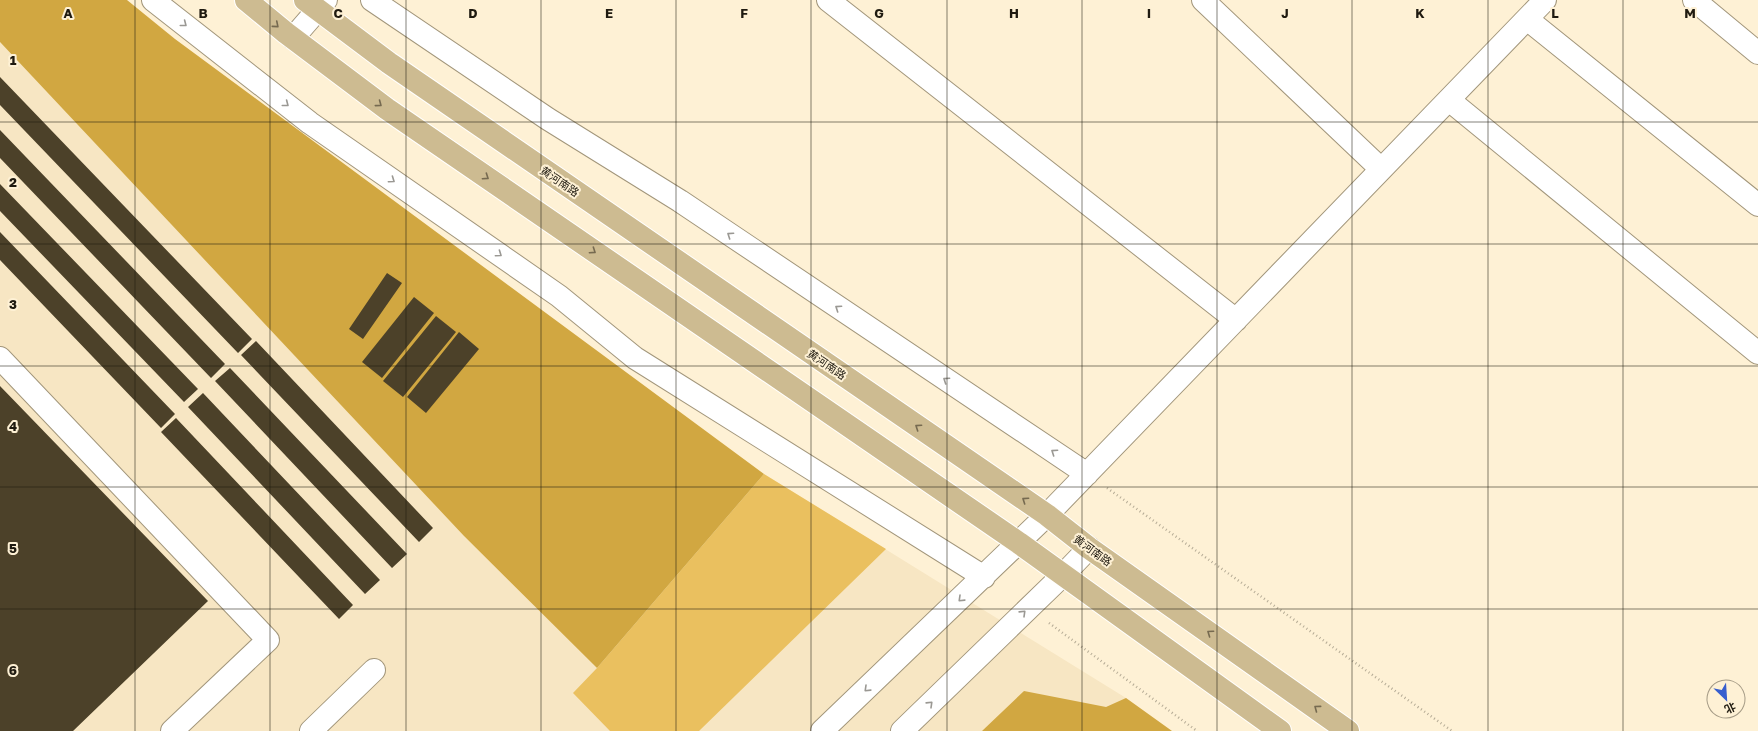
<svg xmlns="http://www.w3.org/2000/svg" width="1758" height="731" viewBox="0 0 1758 731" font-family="'Golos Text','Noto Sans SC',sans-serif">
<rect width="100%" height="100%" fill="#fef1d5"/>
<path fill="#f7e6c3" d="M0,42l464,494 133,132 167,-194 362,224 46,33h-1172z"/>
<path fill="#eac05f" d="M764,474l122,75 -187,182h-89l-37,-38 24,-25z"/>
<path fill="#d1a741" d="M0,0h127l48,39 589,435 -167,194 -133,-132 -464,-494z
M1024,691l82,16 20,-9 46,33h-190z"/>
<path fill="#4c4129" d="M0,77l252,262 -14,14 -238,-248z
M0,130l225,234 -14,14 -211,-220z
M0,184l198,205 -14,13 -184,-191z
M0,232l175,182 -14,14 -161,-168z
M387,273l15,10 -39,56 -14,-10z
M414,297l20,16 -52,65 -20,-16z
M436,316l20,16 -53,65 -20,-16z
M459,332l20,17 -53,64 -19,-16z
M256,341l177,187 -14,14 -178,-187z
M230,368l177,186 -15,14 -177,-187z
M0,386l208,215 -135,130h-73z
M203,393l177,187 -15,14 -177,-187z
M176,418l177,187 -14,14 -178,-187z"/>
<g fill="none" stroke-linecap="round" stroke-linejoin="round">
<defs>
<path id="minor" d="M153,0l157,123 249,173 76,62 349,219
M372,0l176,119 132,82 407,273
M828,0l408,320
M1203,0l178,169
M1694,0l64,53
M1527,19l231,186
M293,38l33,-38
M1449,100l309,253
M0,358l268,282 -96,91
M311,731l63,-61
M822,731l225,-216 498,-515
M902,731l161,-156 26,-27"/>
<path id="major" d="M246,0l40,33 101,76 632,434 261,188
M305,0l84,63 658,452 42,33 259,183"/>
</defs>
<use href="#minor" stroke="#a2967b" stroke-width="24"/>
<use href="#major" stroke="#fff" stroke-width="24"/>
<path stroke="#b6ac96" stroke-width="2.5" stroke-dasharray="1 3" stroke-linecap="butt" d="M1107,488l345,243
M1049,623l148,108"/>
<use href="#minor" stroke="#fff" stroke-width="22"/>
<use href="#major" stroke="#cdbb91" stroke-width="22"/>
</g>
<defs><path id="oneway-chevron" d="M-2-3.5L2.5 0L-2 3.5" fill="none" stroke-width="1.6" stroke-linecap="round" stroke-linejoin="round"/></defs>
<g stroke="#9a9893">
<use href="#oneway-chevron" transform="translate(184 24) rotate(38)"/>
<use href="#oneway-chevron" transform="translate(286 104) rotate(38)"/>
<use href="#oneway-chevron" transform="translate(392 180) rotate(35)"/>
<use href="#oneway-chevron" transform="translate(730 235) rotate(-146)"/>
<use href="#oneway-chevron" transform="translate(499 254) rotate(35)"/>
<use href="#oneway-chevron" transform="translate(838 308) rotate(-146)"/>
<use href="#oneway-chevron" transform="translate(946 380) rotate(-146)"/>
<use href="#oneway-chevron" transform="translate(1054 452) rotate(-146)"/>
<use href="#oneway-chevron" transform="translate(961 599) rotate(136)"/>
<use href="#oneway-chevron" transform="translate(1023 613) rotate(-44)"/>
<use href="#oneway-chevron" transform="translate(867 689) rotate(136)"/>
<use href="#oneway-chevron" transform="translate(930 704) rotate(-44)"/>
</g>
<g stroke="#766a50">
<use href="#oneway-chevron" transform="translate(276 25) rotate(40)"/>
<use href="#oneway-chevron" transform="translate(379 104) rotate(37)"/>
<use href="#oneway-chevron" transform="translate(486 177) rotate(34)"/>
<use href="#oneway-chevron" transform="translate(593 251) rotate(34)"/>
<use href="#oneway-chevron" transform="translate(918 427) rotate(-146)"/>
<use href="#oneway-chevron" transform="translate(1025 500) rotate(-146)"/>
<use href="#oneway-chevron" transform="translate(1210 633) rotate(-145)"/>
<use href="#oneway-chevron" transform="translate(1317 708) rotate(-143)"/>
</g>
<path fill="none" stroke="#1f1a10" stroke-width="1" stroke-opacity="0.55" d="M135,0v731M270,0v731M406,0v731M541,0v731M676,0v731M811,0v731M947,0v731M1082,0v731M1217,0v731M1352,0v731M1488,0v731M1623,0v731M0,122h1758M0,244h1758M0,366h1758M0,487h1758M0,609h1758"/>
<g text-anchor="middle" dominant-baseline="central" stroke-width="4" stroke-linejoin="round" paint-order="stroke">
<g font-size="11" fill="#1f1a10" stroke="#fef1d5">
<text transform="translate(560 181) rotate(34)">黄河南路</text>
<text transform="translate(827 364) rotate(34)">黄河南路</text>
<text transform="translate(1093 550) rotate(36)">黄河南路</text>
</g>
</g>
<g font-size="13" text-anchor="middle" font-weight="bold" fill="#1f1a10" stroke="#fef1d5" stroke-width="4" stroke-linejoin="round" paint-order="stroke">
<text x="68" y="18">A</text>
<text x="203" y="18">B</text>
<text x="338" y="18">C</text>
<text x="473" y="18">D</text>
<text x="609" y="18">E</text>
<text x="744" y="18">F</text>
<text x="879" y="18">G</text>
<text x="1014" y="18">H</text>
<text x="1149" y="18">I</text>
<text x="1285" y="18">J</text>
<text x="1420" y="18">K</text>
<text x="1555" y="18">L</text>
<text x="1690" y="18">M</text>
<text x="13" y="65">1</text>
<text x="13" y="187">2</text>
<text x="13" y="309">3</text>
<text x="13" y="431">4</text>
<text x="13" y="553">5</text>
<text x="13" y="675">6</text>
</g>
<g transform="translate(1726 699) rotate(155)"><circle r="19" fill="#fef1d5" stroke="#a59b86"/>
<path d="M0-3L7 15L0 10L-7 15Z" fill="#375ece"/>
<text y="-6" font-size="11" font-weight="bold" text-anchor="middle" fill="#1f1a10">北</text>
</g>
</svg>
